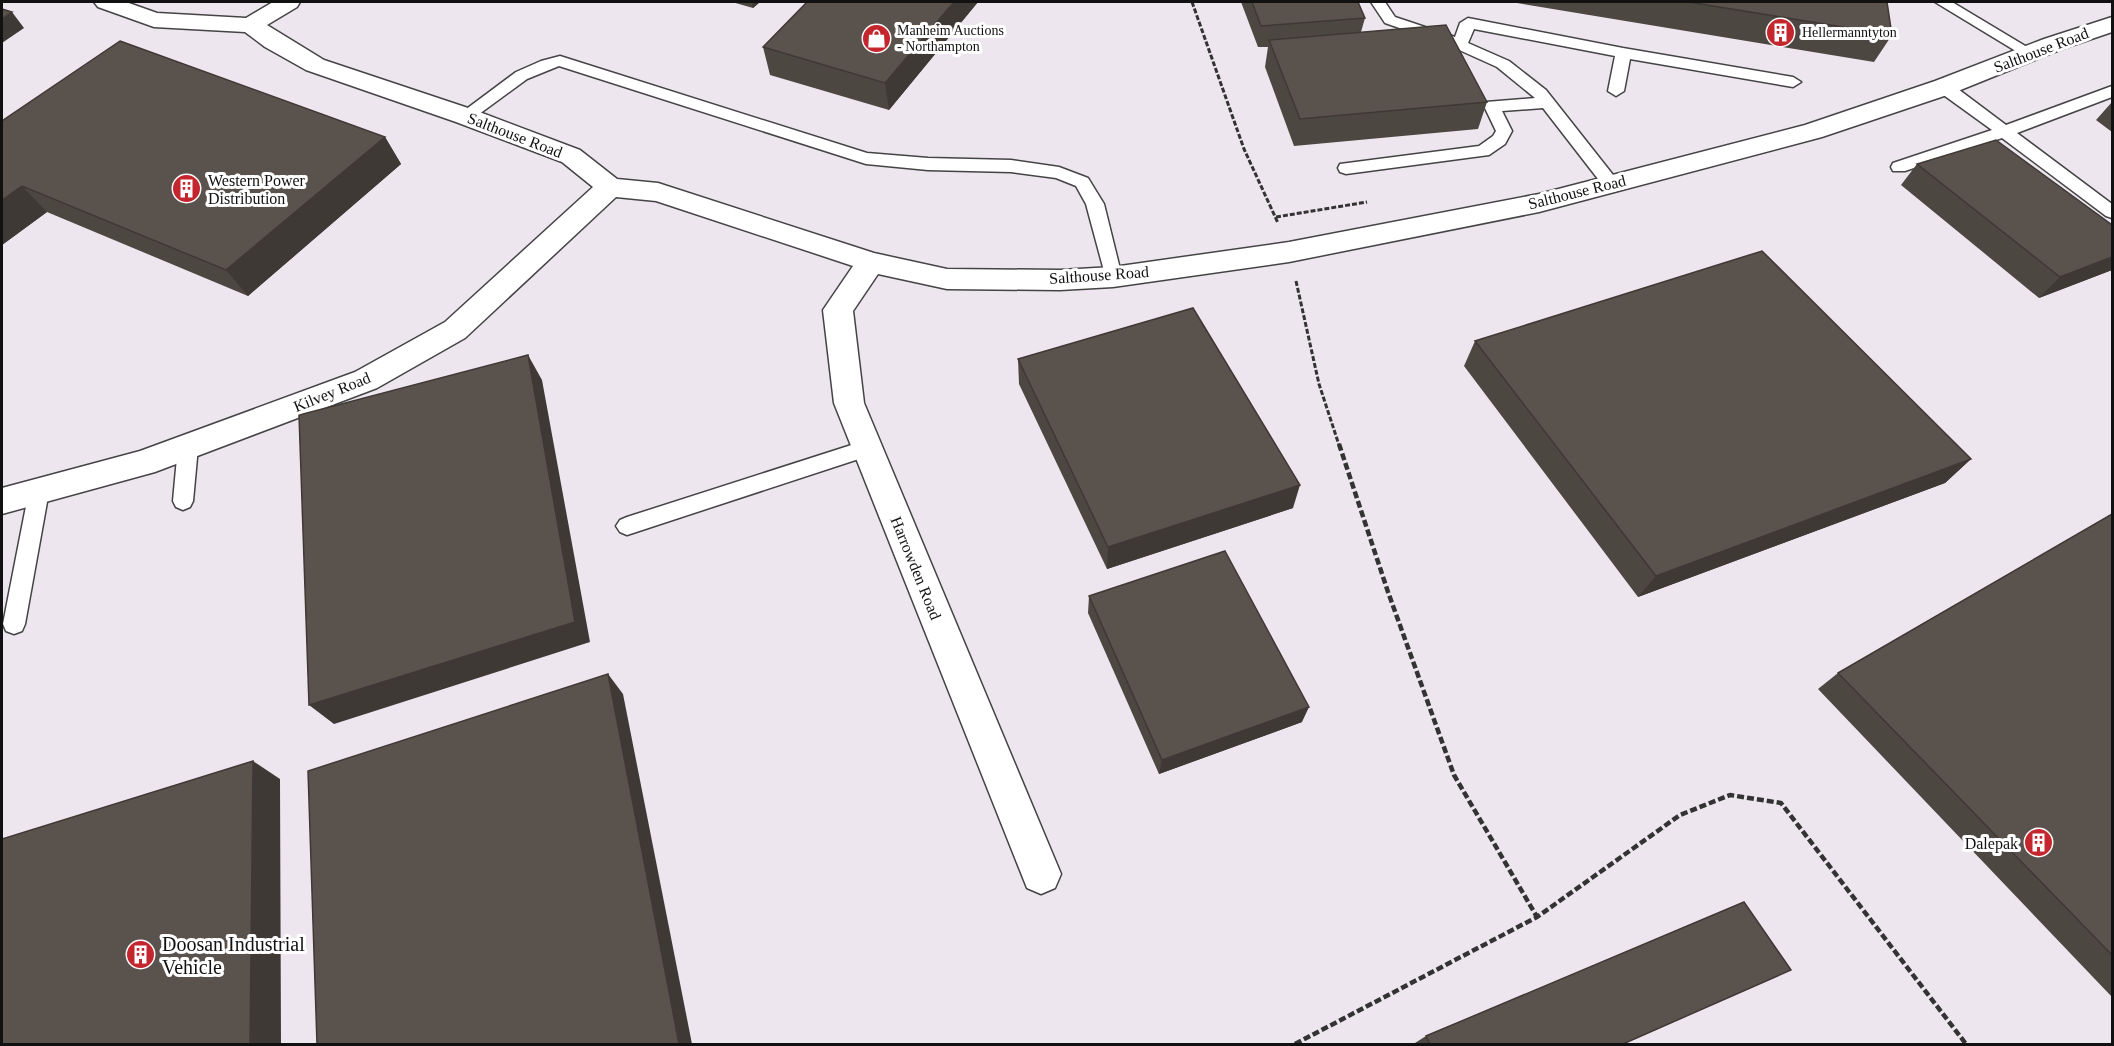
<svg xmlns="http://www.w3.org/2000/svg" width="2114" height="1046" viewBox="0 0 2114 1046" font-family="Georgia,serif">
<rect width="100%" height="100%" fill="#fffdf5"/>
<path fill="#eee6ef" d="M2,2h2110v1042h-2110z"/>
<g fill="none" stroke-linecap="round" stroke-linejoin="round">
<defs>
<path id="service" d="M1371,2h14l10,15 60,20 5,-14 8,-5 155,30 170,29 8,5 -8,5 -163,-28 -6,32 -8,5 -8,-5 7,-35 -141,-27 -6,14 41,18 37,29 71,90 3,4 -3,4h-12l-62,-80 -41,3 10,20 -7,13 -16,11 -143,19 -6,-2 -2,-4 2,-4 139,-18 14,-10 3,-5 -12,-25 2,-4 49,-4 -38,-31 -51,-23 -61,-21z
M1935,2h17l85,51 -3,3h-10z
M560,56l307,97 61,5 83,2 48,7 29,11 16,26 18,73 -3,5 -6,2 -6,-2 -21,-78 -10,-18 -20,-8 -45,-6 -83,-2 -62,-6 -307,-98 -32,13 -56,41h-12l-2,-4 59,-44 25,-11z
M1944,82l6,1 56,42 106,-39v11l-95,36 95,71v14l-6,-2 -104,-78 -97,33h-12l-2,-4 2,-4 99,-33 -54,-39 -2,-4z
M188,439l7,2 3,6 -5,54 -3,6 -7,3 -7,-3 -3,-6 5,-54 3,-6z
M867,440l7,2 3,6 -3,6 -247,81 -7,-3 -4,-6 4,-6 7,-3z
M39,483l7,2 3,6 -24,133 -3,7 -8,3 -8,-3 -3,-7 26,-133 3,-6z"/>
<path id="minor" d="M94,2h32l31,11 89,5 27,-16h27l-3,5 -30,18 57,35 150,50 106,40 37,29 41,4 216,70 73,16 113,1 53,-3 176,-25 250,-48 266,-69 130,-44 109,-42 68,-22v15l-50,17 -109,44 -131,44 -283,75 -250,50 -176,25 -53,3 -113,-1 -69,-15 -25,37 11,92 197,471 -6,14 -14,6 -14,-6 -193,-485 -11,-93 30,-44 -197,-65 -40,-4 -151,141 -88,50 -222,84 -153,42v-26l138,-37 215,-79 90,-50 148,-135 -31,-25 -106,-40 -150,-52 -41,-23 -20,-15 -91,-5 -56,-20z"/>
</defs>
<use href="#service" stroke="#444" stroke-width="3"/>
<use href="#minor" stroke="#444" stroke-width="3"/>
<path stroke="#333" stroke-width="3" stroke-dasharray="5 2" stroke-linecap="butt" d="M1192,2l52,147 34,74
M1276,217l91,-15
M1296,281l23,103 20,61"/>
<path stroke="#333" stroke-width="4.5" stroke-dasharray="7 3" stroke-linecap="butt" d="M1339,444l49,148 66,183 83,142
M1295,1044l242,-127 143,-102 50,-20 51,8 185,241"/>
<use href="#service" fill="#fff" fill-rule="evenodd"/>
<use href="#minor" fill="#fff" fill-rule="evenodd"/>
</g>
<path fill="#4d4742" d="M732,2h28l-7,6z
M807,2h171l-89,108 -119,-35 -7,-28z
M1241,2h117l7,16 -4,14 126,70 -9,27 -184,17 -29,-79 3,-20h-10z
M1511,2h376l5,33 -18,27z
M2112,102v30l-16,-12z
M2,121l383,16 16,27 -153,132 -201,-84 -45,33z
M1917,164l195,106 -73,28 -138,-113z
M1475,341l496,118 -26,24 -307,114 -174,-231z
M1018,359l275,149 -186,61 -88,-185z
M2112,514v483l-294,-308 20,-16z
M1089,596l213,126 -143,52 -71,-161z
M1426,1036l197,8h-208v-1z"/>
<path fill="#3f3936" d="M752,2h8l-7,6z
M954,2h24l-89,108 -4,-27z
M12,12l12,16 -22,15v-24z
M385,137l16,27 -153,132 -22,-26z
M22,186l25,26 -45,33v-45z
M2112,257v13l-73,28 21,-21z
M528,355l14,25 48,262 -256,82 -25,-19z
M1971,459l-26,24 -307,114 18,-21z
M1300,485l-7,23 -186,61 1,-22z
M608,674l15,20 69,350h-13z
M1309,707l-7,15 -143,52 3,-14z
M253,761l27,18 1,265h-31z"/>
<path fill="#5a524d" stroke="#3f3936" stroke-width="1.5" d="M807,2h147l-69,81 -122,-36z
M1252,2h106l7,16 -104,8z
M1688,2h199l5,33z
M2,9l10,3 -10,7z
M1446,25l41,77 -187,17 -31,-79z
M120,41l265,96 -159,133 -204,-84 -20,14v-79z
M1996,140l116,85v32l-52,20 -143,-113z
M1762,251l209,208 -315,117 -181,-235z
M1193,308l107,177 -192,62 -90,-188z
M528,355l47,267 -266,83 -10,-290z
M2112,514v441l-274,-282z
M1225,551l84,156 -147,53 -73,-164z
M608,674l71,370h-362l-9,-273z
M253,761l-3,283h-248v-205z
M1744,902l47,68 -168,74h-193l-4,-8z"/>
<defs>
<symbol id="building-disc" viewBox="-11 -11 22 22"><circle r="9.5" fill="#c4262e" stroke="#fff"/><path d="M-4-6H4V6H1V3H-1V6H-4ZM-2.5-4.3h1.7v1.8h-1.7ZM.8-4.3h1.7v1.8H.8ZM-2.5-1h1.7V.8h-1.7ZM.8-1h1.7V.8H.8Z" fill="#fff"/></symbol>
<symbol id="shop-disc" viewBox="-11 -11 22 22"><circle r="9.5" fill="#c4262e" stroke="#fff"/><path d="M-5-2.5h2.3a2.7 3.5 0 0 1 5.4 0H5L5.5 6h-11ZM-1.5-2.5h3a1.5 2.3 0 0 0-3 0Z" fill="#fff"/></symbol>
</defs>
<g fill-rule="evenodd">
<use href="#building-disc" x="1764" y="16" width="33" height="33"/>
<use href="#shop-disc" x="860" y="22" width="33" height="33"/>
<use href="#building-disc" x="170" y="172" width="33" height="33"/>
<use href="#building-disc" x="2022" y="826" width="33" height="33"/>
<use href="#building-disc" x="124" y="938" width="33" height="33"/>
</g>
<g text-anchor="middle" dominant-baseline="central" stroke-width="6" stroke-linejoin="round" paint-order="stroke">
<g font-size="14" fill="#111" stroke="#fff" text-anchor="start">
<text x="897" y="30">Manheim Auctions<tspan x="897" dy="16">- Northampton</tspan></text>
<text x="1802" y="32">Hellermanntyton</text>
</g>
<g font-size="16" fill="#111" stroke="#fff">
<text transform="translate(2041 50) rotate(-21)">Salthouse Road</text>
<text transform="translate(515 135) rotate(21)">Salthouse Road</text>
<text transform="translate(1577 192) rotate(-14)">Salthouse Road</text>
<text transform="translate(1099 275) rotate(-4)">Salthouse Road</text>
<text transform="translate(332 392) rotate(-22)">Kilvey Road</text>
<text transform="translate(916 568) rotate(68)">Harrowden Road</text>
</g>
<g font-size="16" fill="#111" stroke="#fff" text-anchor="start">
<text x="208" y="180">Western Power<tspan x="208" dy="18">Distribution</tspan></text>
<text x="2018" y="843" text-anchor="end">Dalepak</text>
</g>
<g font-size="20" fill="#111" stroke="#fff" text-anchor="start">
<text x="162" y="944">Doosan Industrial<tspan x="162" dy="23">Vehicle</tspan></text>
</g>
</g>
<rect width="2114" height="1046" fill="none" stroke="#111111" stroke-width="6"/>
</svg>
